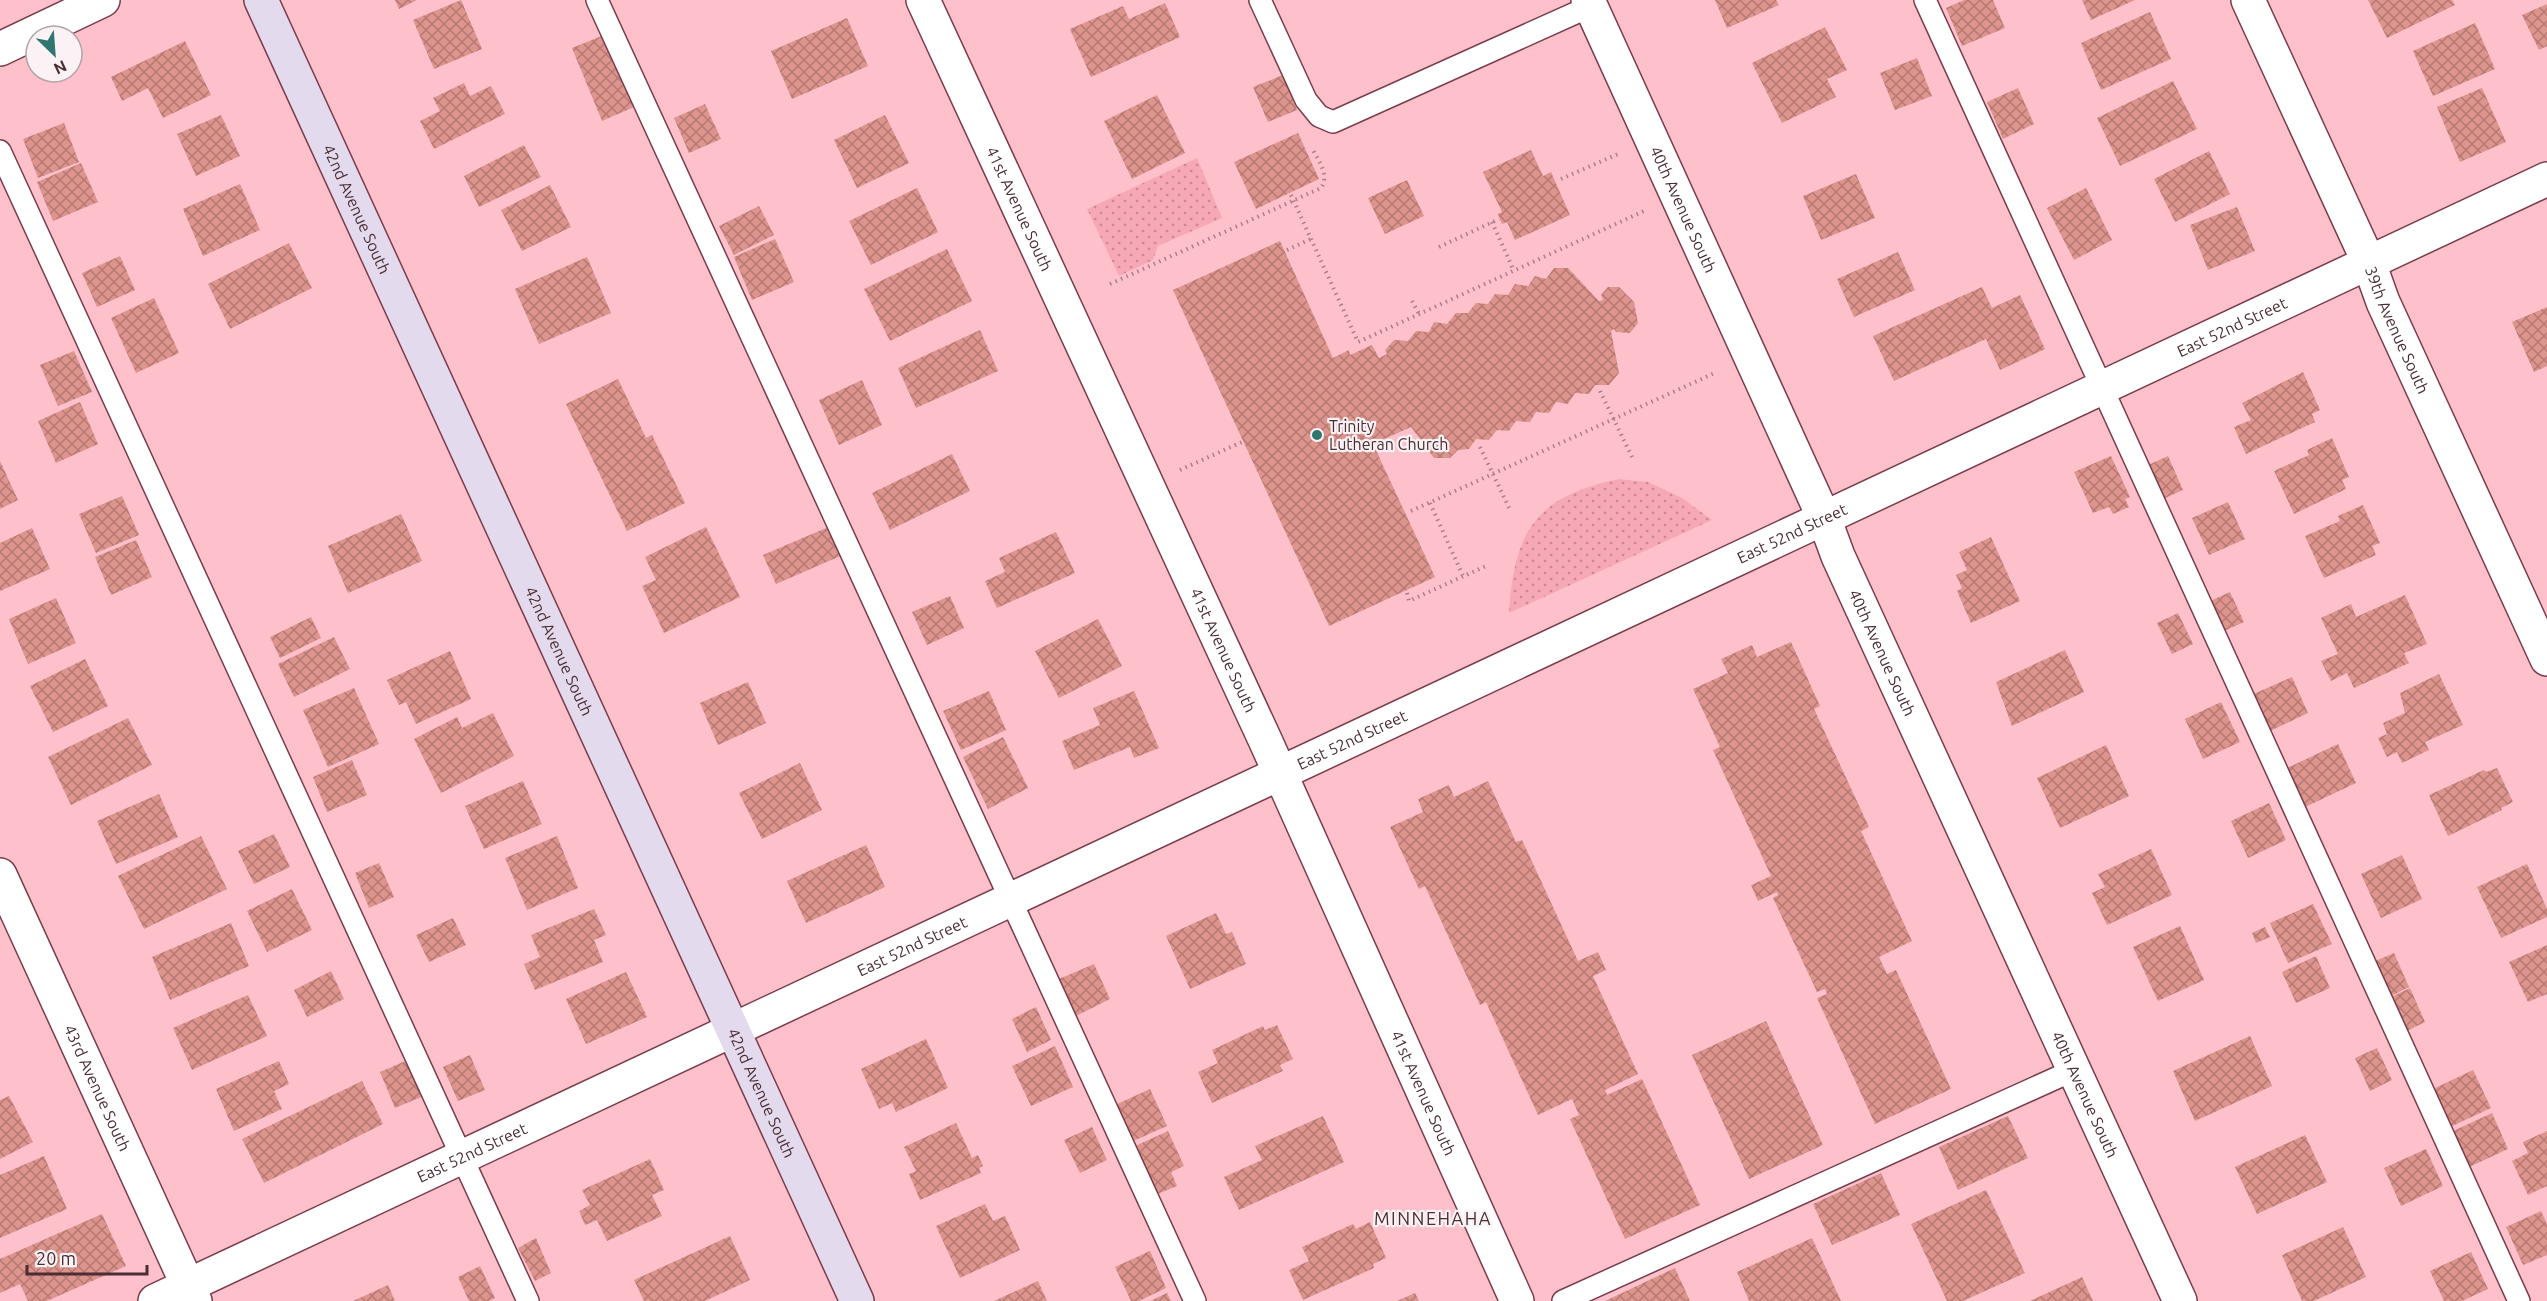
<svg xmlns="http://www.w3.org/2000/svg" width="2547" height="1301" viewBox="0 0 2547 1301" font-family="Ubuntu,sans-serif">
<defs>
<pattern id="green-dots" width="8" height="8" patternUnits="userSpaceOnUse" patternTransform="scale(1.5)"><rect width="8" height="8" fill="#f7a8b7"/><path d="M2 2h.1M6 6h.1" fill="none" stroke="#ca8995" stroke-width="1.8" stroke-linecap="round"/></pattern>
<pattern id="building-cross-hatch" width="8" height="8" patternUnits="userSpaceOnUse" patternTransform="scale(1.5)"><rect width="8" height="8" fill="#dd948c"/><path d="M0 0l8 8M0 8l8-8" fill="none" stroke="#b57973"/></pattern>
</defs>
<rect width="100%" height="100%" fill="#fec1cc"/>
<path fill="url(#green-dots)" d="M1197,158l25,60 -64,28 -5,14 -34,16 -32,-67z
M1619,479l29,3 34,16 30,22 -203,93c5,-82 27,-117 110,-134z"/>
<path fill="url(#building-cross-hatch)" d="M395,0h22l-18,9z
M461,0l21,49 -48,20 -21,-49z
M1715,0h61l3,5 -52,23z
M1964,0h29l12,28 -43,18 -16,-38z
M2082,0h53l-44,20z
M2368,0h84l3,5 -68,33z
M1165,3l15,34 -89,40 -21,-48 53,-23 6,13z
M2547,4v42l-8,4 -17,-35z
M2150,12l21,47 -70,31 -20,-47z
M847,18l21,48 -76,33 -21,-48z
M2475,23l20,46 -62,27 -20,-45z
M1825,27l22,43 -20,9 9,18 -54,26 -30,-60z
M604,35l30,72 -32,14 -30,-73z
M185,41l26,54 -48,23 -15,-30 -26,13 -11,-24z
M1917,58l15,38 -37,14 -15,-37z
M1283,75l14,35 -29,12 -15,-35z
M2173,81l24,48 -77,37 -23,-48z
M464,83l6,13 21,-10 14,28 -71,35 -14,-28 20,-10 -7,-13z
M2018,88l16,36 -31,15 -16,-37z
M2482,88l24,54 -46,20 -23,-55z
M1157,95l28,58 -53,26 -28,-58z
M705,104l16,35 -32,14 -15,-35z
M221,115l19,41 -44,20 -19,-42z
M885,115l24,48 -52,25 -23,-48z
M64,123l15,39 -41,16 -15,-39z
M1298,133l21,46 -63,30 -22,-47z
M524,145l17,32 -62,30 -15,-31z
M1531,150l12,26 8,-4 19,43 -55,25 -8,-18 -5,2 -4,-10 4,-2 -19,-40z
M2209,151l21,43 -55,28 -21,-43z
M81,163l17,39 -45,19 -16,-39z
M1856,174l19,44 -54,22 -18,-44z
M1407,180l17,36 -39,18 -17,-36z
M240,184l20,46 -57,26 -20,-47z
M550,185l21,42 -49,24 -21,-41z
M917,188l21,44 -67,33 -22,-44z
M2086,188l26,52 -38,20 -27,-52z
M759,206l15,29 -40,20 -15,-29z
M2237,207l18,44 -47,19 -18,-45z
M775,239l19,43 -42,18 -18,-43z
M1280,241l53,117 16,-8 1,5 22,-10 7,13 8,-4 -2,-4 9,-10 14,1 8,-10 13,1 5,-10 13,2 9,-11h12l8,-10 12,1 7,-10 13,1 7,-11 13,2 7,-10 11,3 8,-11h14l31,33 4,-1 -2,-5 7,-8h11l15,15 4,21 -8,10 -14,-1 -2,-3 -3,2 8,42 -10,12h-14l-6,9 -14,-1 -7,11 -12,-2 -7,11 -13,-1 -6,10 -14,-1 -7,10 -12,-1 -8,10 -13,-1 -7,10 -11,1 -8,8h-16l-23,-31 -38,17 62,133 -106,49 -156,-336z
M289,243l23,45 -82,41 -22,-45z
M947,249l25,52 -82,40 -26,-52z
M1898,252l17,38 -61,27 -17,-38z
M120,256l15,34 -38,17 -15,-34z
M587,257l24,56 -72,31 -24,-55z
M1982,287l10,21 28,-13 25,54 -45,21 -14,-31 -92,42 -21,-45z
M154,298l25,55 -43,20 -25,-55z
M2547,307v59l-13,6 -22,-50z
M980,330l18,41 -82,37 -18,-40z
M74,351l18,41 -34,14 -18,-41z
M2303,372l17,38 -8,4 3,8 -69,32 -12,-27 17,-7 -9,-17z
M618,379l28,59 6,-3 33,68 -58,28 -61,-127z
M862,380l20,45 -43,20 -20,-45z
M80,402l18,42 -42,19 -18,-42z
M2332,438l17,39 -7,3 4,9 -52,25 -20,-43 35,-16 -2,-5z
M952,454l18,37 -80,39 -18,-37z
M2111,456l19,41 -5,2 4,8 -16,7 -4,-7 -16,6 -19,-41z
M2168,456l15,34 -22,10 -15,-34z
M0,461l18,39 -18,9z
M122,496l17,39 -43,18 -17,-39z
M2228,502l17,37 -36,16 -17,-37z
M2363,505l17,38 -8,3 4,9 -52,23 -19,-42 35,-15 -2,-5z
M401,514l21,47 -74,32 -20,-47z
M833,525l12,29 -69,30 -13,-29z
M706,527l34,70 -76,36 -22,-47 14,-6 -11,-23z
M32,528l18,41 -50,22v-48z
M1056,532l19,41 -78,35 -12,-27 20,-9 -6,-14z
M1991,537l29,64 -49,22 -14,-32 5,-3 -6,-13 11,-5 -8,-18z
M136,540l16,37 -41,18 -16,-38z
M2230,592l14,30 -22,10 -14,-30z
M2405,595l22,49 -23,9 5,10 -55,25 -7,-15 -16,8 -10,-20 17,-7 -17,-36 30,-14 5,13z
M950,596l14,32 -37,17 -15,-33z
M56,598l20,45 -48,21 -19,-45z
M2178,613l15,31 -21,10 -15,-31z
M311,617l10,21 -41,20 -10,-21z
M1098,619l24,47 -63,32 -24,-47z
M334,637l16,32 -56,28 -16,-33z
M1791,642l29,64 -6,3 55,118 -8,4 51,110 -33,16 8,17 9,-4 55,119 -76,35 -58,-126 10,-4 -2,-5 -8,3 -44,-94 5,-3 -1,-3 -19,9 -7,-16 20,-9 -58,-126 7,-3 -27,-58 35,-16 -7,-14 31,-14 5,12z
M2065,650l19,42 -72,34 -16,-44z
M450,651l21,48 -55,25 -10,-22 -7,3 -12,-25z
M85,659l23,47 -55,26 -23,-46z
M2439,674l24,51 -38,17 4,8 -27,13 -5,-11 -10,5 -9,-19 9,-4 -4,-11 22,-10 -5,-20z
M2292,677l16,36 -42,20 -17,-37z
M748,682l18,41 -48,22 -18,-42z
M354,688l25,56 -51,23 -25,-57z
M989,691l17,39 -45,20 -18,-39z
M1134,691l25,57 -25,10 -4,-11 -56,23 -12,-29 38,-16 -7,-17z
M2221,702l19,40 -37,17 -18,-40z
M493,713l21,43 -73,37 -27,-54 43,-22 5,11z
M128,718l24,47 -81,40 -23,-48z
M1003,737l25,51 -40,21 -25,-52z
M2338,744l18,39 -55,26 -18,-39z
M2106,745l23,51 -69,32 -23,-50z
M352,760l15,35 -40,17 -14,-35z
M800,763l22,47 -60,29 -23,-46z
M2497,768l16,34 -12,6 1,2 -54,26 -19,-41 55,-25 2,2z
M523,781l19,43 -58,25 -19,-43z
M1488,781l28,61 6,-2 56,121 20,-9 8,18 -13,6 45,98 -33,16 2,5 35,-16 58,126 -75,34 -55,-120 9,-4 -7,-16 -34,16 -52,-113 -6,3 -55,-119 -6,3 -29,-62 33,-15 -5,-13 31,-14 5,12z
M159,794l19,43 -62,27 -19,-43z
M2269,803l17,37 -38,18 -17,-37z
M274,834l16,33 -36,17 -16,-33z
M201,836l26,53 -83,40 -26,-53z
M557,836l21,52 -51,22 -22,-52z
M866,845l19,42 -79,36 -19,-42z
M2151,849l21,46 -65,30 -15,-32 13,-6 -7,-13z
M2402,855l20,44 -41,19 -20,-44z
M379,863l15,34 -25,11 -14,-35z
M2527,864l20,45v8l-46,21 -24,-51z
M292,889l20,41 -45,22 -20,-41z
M2313,904l19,40 -44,19 -18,-40z
M594,909l12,26 -12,5 9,22 -68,28 -11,-26 16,-7 -9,-22z
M1216,913l10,21 6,-2 14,32 -56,25 -24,-53z
M453,918l13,27 -37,17 -13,-27z
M231,923l18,43 -79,34 -18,-43z
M2180,926l24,54 -46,21 -25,-54z
M2265,927l5,10 -14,6 -4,-10z
M2547,945v49l-19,8 -19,-40z
M2394,953l15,34 -20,10 -16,-35z
M2316,956l14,32 -34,15 -14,-31z
M1094,964l16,35 -34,17 -17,-37z
M331,971l13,28 -37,18 -13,-27z
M626,972l21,45 -61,27 -20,-45z
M2410,988l15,34 -20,10 -16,-34z
M248,995l19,41 -75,34 -19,-42z
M1036,1007l15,33 -24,12 -15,-33z
M1766,1021l57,124 -74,34 -57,-124z
M1277,1025l16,34 -13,6 3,6 -71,32 -14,-31 20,-9 -6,-13 51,-24 2,4z
M2250,1036l22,50 -77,35 -22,-50z
M926,1039l22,49 -52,24 -4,-9 -13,6 -18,-40z
M1055,1046l18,41 -42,19 -19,-40z
M2377,1048l15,32 -22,11 -15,-33z
M470,1055l15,35 -27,11 -15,-34z
M410,1059l16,36 -31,13 -15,-36z
M279,1061l10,23 -15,7 8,18 -48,22 -18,-42z
M2473,1070l18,38 -43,20 -17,-38z
M362,1081l21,43 -119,59 -22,-44z
M1150,1089l17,37 -36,16 -16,-37z
M9,1096l24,46 -33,17v-59z
M2492,1113l16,36 -41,19 -16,-36z
M1323,1116l21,46 -105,48 -15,-33 38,-17 -7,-14z
M2008,1116l20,42 -70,32 -19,-43z
M956,1123l16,35 6,-3 5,11 -4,2 2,5 -61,27 -11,-26 7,-3 -12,-24z
M1092,1127l15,33 -27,13 -16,-33z
M1168,1131l16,35 -13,6 6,14 -22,9 -22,-48z
M2547,1131v55l-19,9 -16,-34 16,-8 -5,-11z
M2305,1135l22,47 -70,32 -22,-47z
M2426,1149l17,37 -42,20 -17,-38z
M44,1156l23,53 -67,29v-63z
M650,1159l14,31 -12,5 10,21 -55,25 -10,-21 -12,5 -6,-14 11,-6 -8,-15z
M1881,1173l19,42 -68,30 -19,-41z
M1986,1190l39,83 -62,28h-16l-36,-77z
M985,1204l8,17 12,-5 15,34 -60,28 -24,-52z
M2541,1211l6,13v31l-24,10 -17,-38z
M102,1214l24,52 -79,35h-19l-8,-17 -20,9v-34z
M1370,1222l16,36 -13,6 1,4 -71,32 -14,-30 20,-9 -7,-14 51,-23 3,5z
M2343,1227l23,50 -52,24h-12l-20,-46z
M730,1236l20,44 -45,21h-61l-10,-21z
M536,1238l15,35 -16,8 -17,-33z
M1812,1238l29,63h-92l-12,-29z
M1150,1251l16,37 -27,13h-8l-16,-34z
M2471,1252l17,37 -26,12h-18l-14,-30z
M480,1266l15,32 -6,3h-20l-11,-24z
M1675,1268l15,33h-85z
M2082,1277l11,24h-63z
M1038,1281l9,20h-53z
M388,1285l7,16h-42z
M1167,1293l4,8h-21z
M1415,1293l4,8h-22z"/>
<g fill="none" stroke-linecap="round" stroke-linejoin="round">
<defs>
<path id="lane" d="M597,0l598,1301
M1260,0l46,100 13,16 14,6 258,-116
M1925,0l594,1301
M0,151l528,1150
M1563,1301l511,-231"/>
<g id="street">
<path id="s1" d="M923,0l343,742 251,559"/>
<path id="s2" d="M1588,0l236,518 14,38 342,745"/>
<path id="s3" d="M2248,0l121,263 14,39 164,357"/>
<path d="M0,49l103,-49"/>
<path id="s4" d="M0,875l195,426"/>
<path id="s5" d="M155,1301l2392,-1122"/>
</g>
<g id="secondary">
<path id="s6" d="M261,0l596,1301"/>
</g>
</defs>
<use href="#lane" stroke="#7b3c4b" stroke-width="24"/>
<use href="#street" stroke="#7b3c4b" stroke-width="36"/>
<use href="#secondary" stroke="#7b3c4b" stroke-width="36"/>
<path stroke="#ae7f87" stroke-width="4" stroke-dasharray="1.5 4.5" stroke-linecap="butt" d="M1561,179l57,-25
M1291,195l67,147 286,-131
M1492,222l22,49
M1439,247l60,-28
M1287,250l24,-11
M1110,284l211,-96c9,-13 -3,-28 -9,-40
M1412,301l7,13
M1600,391l33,68
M1480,447l31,65
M1180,470l62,-28
M1430,503l33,73
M1411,511l306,-139
M1407,593l2,8 79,-36"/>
<use href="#lane" stroke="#fff" stroke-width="21"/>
<use href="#street" stroke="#fff" stroke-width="33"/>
<use href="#secondary" stroke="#e3daed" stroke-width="33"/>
</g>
<circle fill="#2f7670" stroke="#faf2f4" stroke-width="2" cx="1317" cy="435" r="6"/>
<g text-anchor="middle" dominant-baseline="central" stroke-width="4.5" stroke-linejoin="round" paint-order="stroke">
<g font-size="16" fill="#4b2d33" stroke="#faf2f4">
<text stroke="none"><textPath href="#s1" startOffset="230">41st Avenue South</textPath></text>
<text stroke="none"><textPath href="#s2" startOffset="230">40th Avenue South</textPath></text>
<text stroke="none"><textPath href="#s6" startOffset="230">42nd Avenue South</textPath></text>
<text stroke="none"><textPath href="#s5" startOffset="2294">East 52nd Street</textPath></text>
<text stroke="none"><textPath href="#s3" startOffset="362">39th Avenue South</textPath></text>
<text stroke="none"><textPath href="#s5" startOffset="1808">East 52nd Street</textPath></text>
<text stroke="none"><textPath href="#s1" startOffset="716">41st Avenue South</textPath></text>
<text stroke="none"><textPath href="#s6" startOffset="716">42nd Avenue South</textPath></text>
<text stroke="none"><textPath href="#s2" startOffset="716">40th Avenue South</textPath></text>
<text stroke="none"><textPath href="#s5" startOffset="1322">East 52nd Street</textPath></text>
<text stroke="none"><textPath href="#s5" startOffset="836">East 52nd Street</textPath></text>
<text stroke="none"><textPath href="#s4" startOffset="234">43rd Avenue South</textPath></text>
<text stroke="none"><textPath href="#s1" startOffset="1202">41st Avenue South</textPath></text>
<text stroke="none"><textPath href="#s6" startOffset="1202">42nd Avenue South</textPath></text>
<text stroke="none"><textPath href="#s2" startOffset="1202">40th Avenue South</textPath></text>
<text stroke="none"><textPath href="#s5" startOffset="350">East 52nd Street</textPath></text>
</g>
<g font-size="16" fill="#4b2d33" stroke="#faf2f4" text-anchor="start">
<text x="1329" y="426">Trinity<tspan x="1329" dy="18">Lutheran Church</tspan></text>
</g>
<g font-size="18" letter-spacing="1.5" fill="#4b2d33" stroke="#faf2f4">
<text x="1433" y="1218">MINNEHAHA</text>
</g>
</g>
<g transform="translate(54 54) rotate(155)"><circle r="28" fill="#faf2f4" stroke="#b4a3a7" stroke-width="1.5"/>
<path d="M0-4.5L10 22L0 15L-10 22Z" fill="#2f7670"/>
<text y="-9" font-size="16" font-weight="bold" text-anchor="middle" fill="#4b2d33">N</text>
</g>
<path d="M27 1265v9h120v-9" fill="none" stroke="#4b2d33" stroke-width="3"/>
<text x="36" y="1265" font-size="18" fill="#4b2d33" stroke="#faf2f4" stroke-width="4.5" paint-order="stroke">20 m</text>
</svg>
